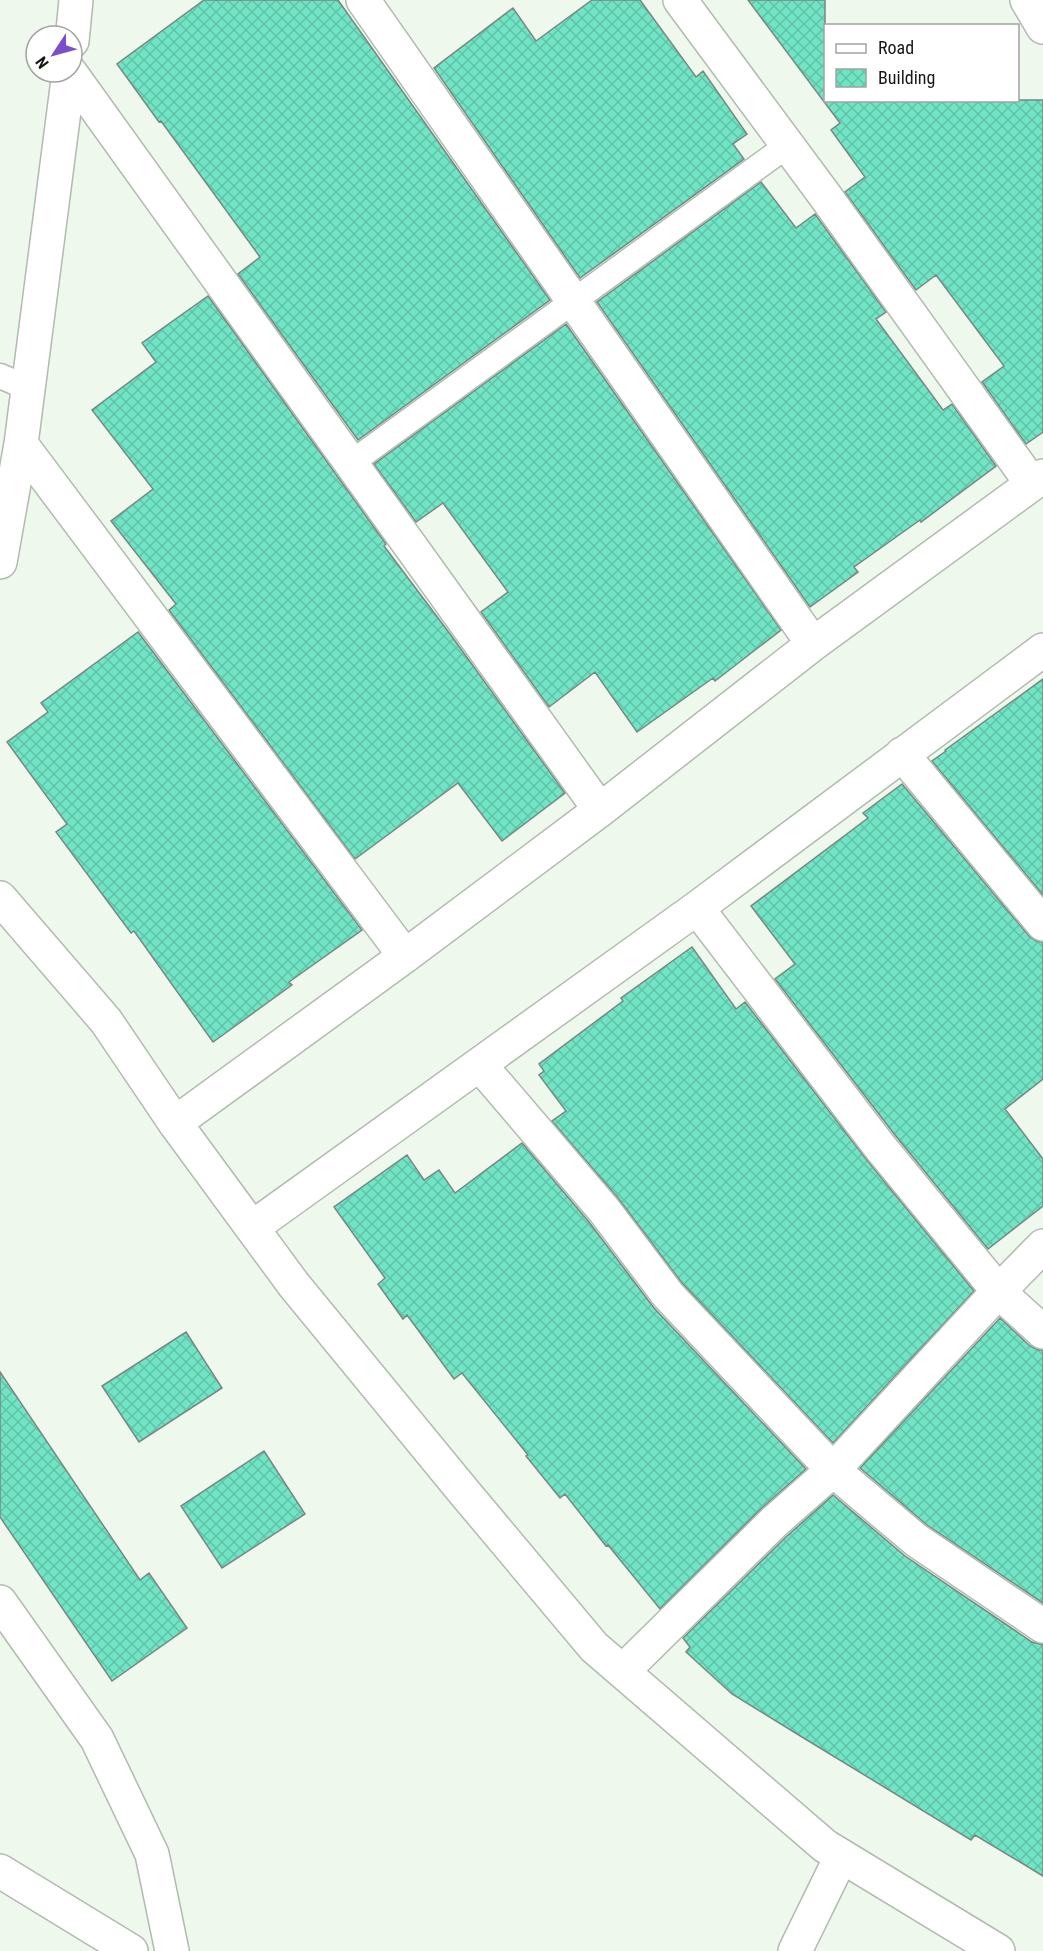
<svg xmlns="http://www.w3.org/2000/svg" width="1043" height="1951" viewBox="0 0 1043 1951" font-family="'Roboto Condensed',sans-serif">
<defs>
<pattern id="building-cross-hatch" width="8" height="8" patternUnits="userSpaceOnUse" patternTransform="scale(1.5)"><rect width="8" height="8" fill="#70e4c4"/><path d="M0 0l8 8M0 8l8-8" fill="none" stroke="#60c3a8"/></pattern>
</defs>
<rect width="100%" height="100%" fill="#eef8ed"/>
<path fill="url(#building-cross-hatch)" stroke="#798782" stroke-width="1.5" d="M204,0h134l212,300 -192,140 -120,-166 22,-17 -99,-136 -2,1 -42,-58z
M592,0h48l56,77 7,-6 44,63 -14,10 11,15 -164,119 -146,-210 79,-60 23,33z
M748,0h77v100h218v332l-17,12 -44,-62 22,-16 -68,-91 -20,15 -71,-98 20,-15 -34,-47 9,-7z
M761,182l35,46 19,-14 71,98 -10,7 67,91 9,-6 44,62 -75,56 -1,-2 -66,47 4,5 -48,35 -213,-305z
M208,296l178,248 -2,2 66,88 115,159 -63,48 -44,-58 -103,76 -186,-249 7,-6 -65,-83 42,-32 -61,-79 64,-48 -14,-19z
M566,324l215,306 -66,51 -2,-3 -76,54 -42,-60 -46,35 -68,-95 27,-20 -65,-89 -27,19 -42,-58z
M138,632l224,298 -73,52 3,3 -79,57 -79,-111 -3,2 -75,-101 11,-8 -60,-82 41,-30 -7,-9z
M1043,679v216l-111,-134 14,-10 -1,-1z
M902,784l127,152 7,5 7,1v137l-38,30 38,50v47l-55,43 -93,-114 -120,-156 20,-15 -44,-58 117,-88 -5,-5z
M692,947l44,62 9,-7 121,157 108,132 -141,152 -151,-160 -64,-85 -66,-77 14,-10 -27,-36 5,-4 -5,-7 84,-63 -2,-3z
M522,1143l67,79 65,86 152,161 -45,40 -101,100 -52,-64 -2,1 -41,-52 -5,4 -34,-42 2,-1 -66,-82 -8,6 -47,-64 -4,4 -25,-35 7,-6 -51,-71 73,-52 17,25 15,-10 16,23z
M1000,1318l30,28 8,4h5v253l-116,-78 -67,-57z
M186,1332l36,56 -83,54 -37,-56z
M0,1372l140,208 9,-7 38,55 -75,53 -112,-164z
M264,1451l41,63 -83,54 -41,-62z
M833,1495l72,61 127,86 11,3v231l-68,-41 -4,5 -169,-103 -70,-43 -46,-42 4,-5 -7,-9 104,-102z"/>
<g fill="none" stroke-linecap="round" stroke-linejoin="round">
<defs>
<path id="lane" d="M0,376l28,12
M351,463l437,-318"/>
<path id="street" d="M363,0l450,644
M680,0l146,197 206,287
M1027,0l16,27
M72,41l4,-41
M70,72l530,738
M21,444l384,512
M0,562l21,-118 48,-372
M902,754l141,170
M697,908l183,239 119,145 44,40
M480,1065l124,145 64,85 165,175 83,70 127,86
M175,1123l230,-167 195,-146 213,-166 230,-168
M253,1227l444,-319 346,-258
M0,1602l97,137 55,115 20,97
M623,1671l151,-149 59,-52 163,-176 47,-48
M0,1871l131,80
M795,1951l46,-94"/>
<path id="secondary" d="M0,898l106,123 69,102 119,162 170,207 130,155 231,199 173,105"/>
</defs>
<use href="#lane" stroke="#b1bbb0" stroke-width="27"/>
<use href="#street" stroke="#b1bbb0" stroke-width="36"/>
<use href="#secondary" stroke="#b1bbb0" stroke-width="36"/>
<use href="#lane" stroke="#fff" stroke-width="24"/>
<use href="#street" stroke="#fff" stroke-width="33"/>
<use href="#secondary" stroke="#fff" stroke-width="33"/>
</g>
<rect x="824" y="24" width="195" height="78" fill="#ffffff" stroke="#a1a3a1" stroke-width="1.5"/>
<rect x="836" y="44" width="30" height="9" fill="#ffffff" stroke="#a1a3a1" stroke-width="1.5"/>
<text x="878" y="54" font-size="18" fill="#151815">Road</text>
<rect x="836" y="69" width="30" height="18" fill="url(#building-cross-hatch)" stroke="#a1a3a1" stroke-width="1.5"/>
<text x="878" y="84" font-size="18" fill="#151815">Building</text>
<g transform="translate(54 54) rotate(234)"><circle r="28" fill="#ffffff" stroke="#a1a3a1" stroke-width="1.5"/>
<path d="M0-4.5L10 22L0 15L-10 22Z" fill="#7c4ec7"/>
<text y="-9" font-size="16" font-weight="bold" text-anchor="middle" fill="#151815">N</text>
</g>
</svg>
